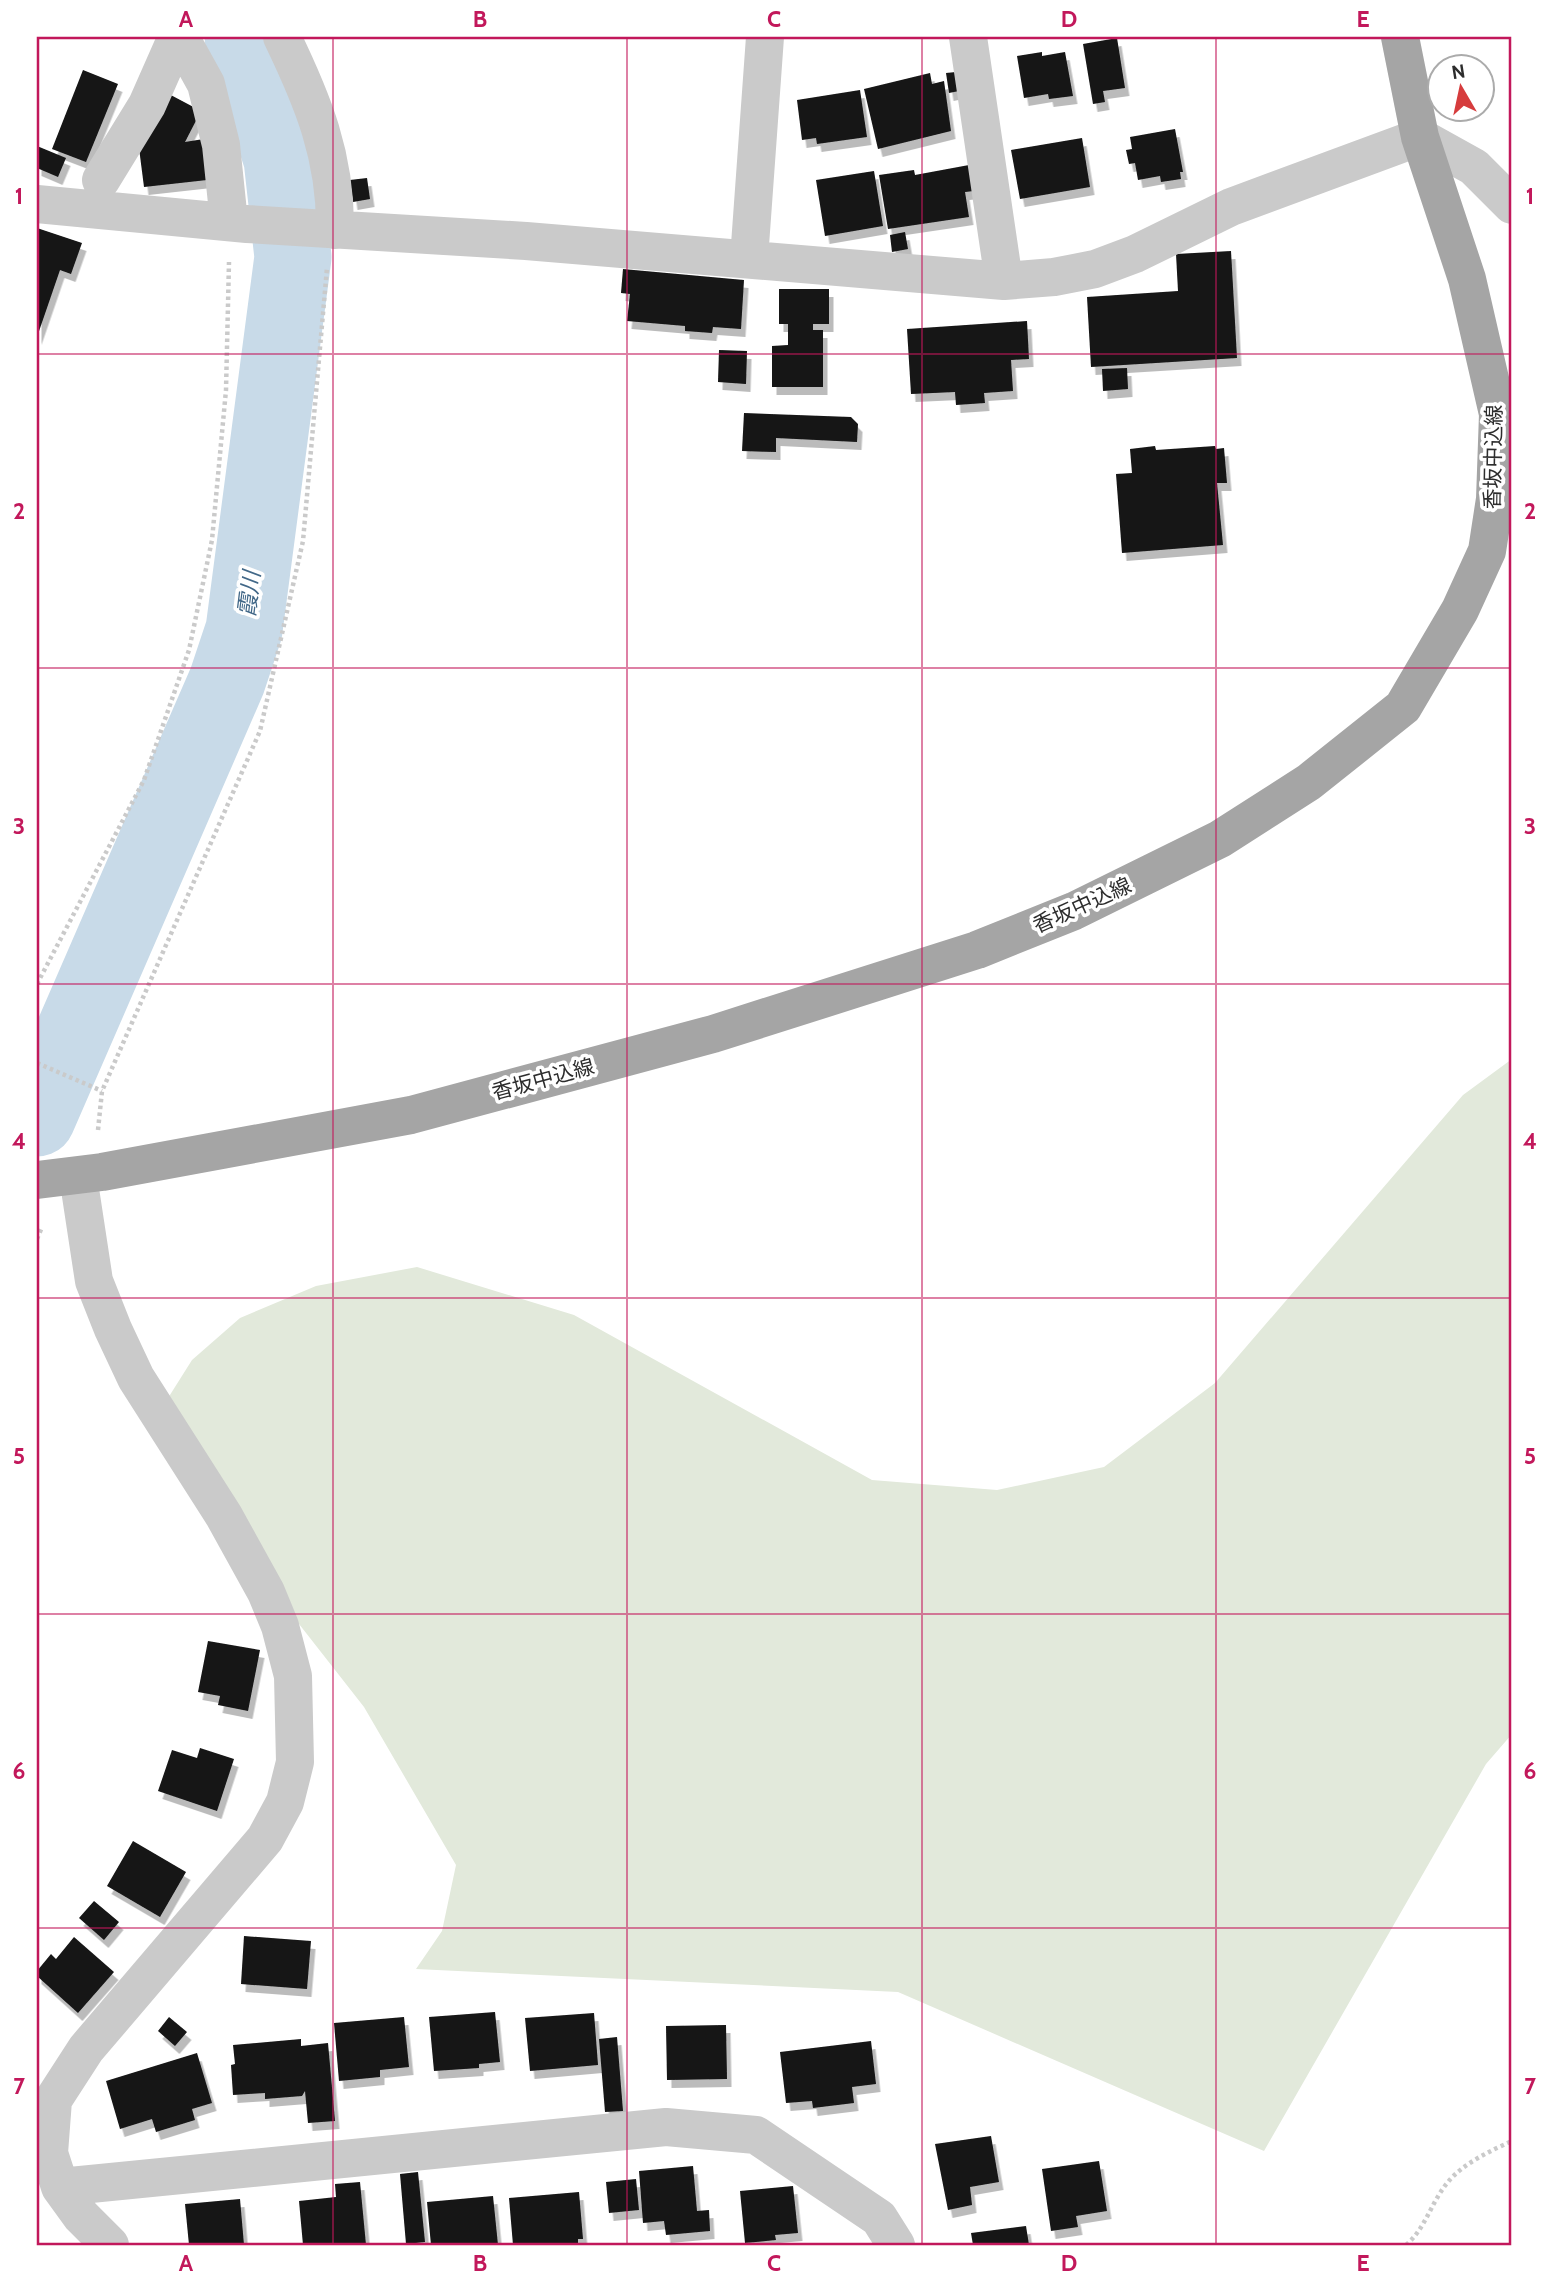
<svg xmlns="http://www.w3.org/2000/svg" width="1549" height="2282" viewBox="0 0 1549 2282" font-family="Cabin,'Noto Sans JP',sans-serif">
<defs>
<filter id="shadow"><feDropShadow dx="4.5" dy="8" stdDeviation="0" flood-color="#0004"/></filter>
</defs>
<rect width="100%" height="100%" fill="#fff"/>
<path fill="#e2e9db" d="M1512,1059v675l-26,30 -222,387 -366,-159 -482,-23 26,-38 14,-66 -92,-158 -162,-207 -39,-94 29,-46 48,-42 76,-32 101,-19 157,48 298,165 125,10 107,-23 111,-84 248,-288z"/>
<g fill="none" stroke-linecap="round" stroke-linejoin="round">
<path stroke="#c8dae8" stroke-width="77" d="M37,1118l190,-437 17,-51 49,-373 -11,-98 -39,-122"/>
</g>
<path fill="#141414" filter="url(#shadow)" d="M1117,38l8,50 -22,3 2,11 -12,2 -10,-60z
M1042,52v4l23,-4 8,44 -24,3 -1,-5 -24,4 -7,-42z
M83,70l35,14 -32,78 -34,-13z
M956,72l3,19 -10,2 -3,-20z
M930,73l2,11 12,-3 7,50 -73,18 -14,-60z
M860,90l7,47 -50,7 -1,-6 -14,2 -5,-40z
M167,93l34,18 -16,31 25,-4 6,41 -72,8 -5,-39z
M1175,129l8,43h-3l1,7 -20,3 -1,-6 -22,4 -3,-17 -6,1 -3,-14 6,-1 -2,-12z
M1082,138l8,49 -70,12 -9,-49z
M37,146l29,12 -8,19 -21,-9z
M969,165l5,26 -9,1 4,25 -81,12 -9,-54 35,-5 1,5z
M874,171l9,55 -58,10 -9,-56z
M367,178l3,21 -17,3 -3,-22z
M37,228l45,15 -11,31 -11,-4 -23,67z
M905,232l3,17 -16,3 -2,-17z
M1231,251l6,107 -146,9 -4,-70 91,-6 -2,-37z
M623,269l121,11 -3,49 -28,-2 -1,6 -27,-2v-5l-58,-5 3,-27 -9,-1z
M779,289h50v35h-16v6h10v57h-51v-41l16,-1v-21h-9z
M1027,321l2,38 -18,1 2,31 -29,2 1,10 -29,2 -1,-13 -44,2 -4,-65z
M719,350l28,1 -1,33 -28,-2z
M1127,368l1,21 -25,2 -1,-22z
M744,413l107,4 7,7 -1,18 -81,-4v14l-34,-1z
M1155,446l1,4 59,-4 1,3 8,-1 3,35h-10l6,62 -101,8 -6,-79 16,-1 -2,-24z
M208,1641l52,9 -12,61 -30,-6 2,-9 -22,-4z
M200,1748l34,11 -17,52 -59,-20 14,-41 25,8z
M133,1841l53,31 -26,45 -53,-31z
M94,1901l25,21 -15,18 -25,-22z
M244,1936l67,5 -4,48 -66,-5z
M74,1937l40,35 -36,41 -41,-37v-5l14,-17 5,5z
M495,2012l5,50 -21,2v4l-45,3 -5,-54z
M594,2013l4,52 -68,6 -5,-53z
M169,2017l18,15 -12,14 -17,-15z
M404,2017l5,50 -29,3v7l-41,4 -5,-58z
M726,2025l1,54 -60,1 -1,-54z
M617,2037l6,74 -18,1 -6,-73z
M301,2039v7l27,-3 7,78 -27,2 -3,-32 -3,5 -37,3v-6l-32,2 -2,-30 4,-1 -2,-19z
M871,2041l5,43 -24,3 2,16 -41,5 -1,-7 -26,2 -6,-51z
M197,2053l15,50 -20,6 3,11 -39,12 -4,-13 -32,10 -14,-48z
M991,2136l8,46 -29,5 2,18 -24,5 -13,-66z
M1099,2161l8,50 -31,5 2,11 -27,4 -9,-62z
M693,2166l4,45 12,-1 1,21 -44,4 -2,-14 -21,2 -4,-52z
M418,2172l7,70 -19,2 -6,-70z
M636,2179l3,31 -30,3 -3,-31z
M360,2182l6,63h-63l-4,-44 37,-4 -1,-13z
M793,2186l5,47 -23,2 1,5 -31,3 -5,-52z
M579,2192l4,47h-5v6h-65l-4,-47z
M493,2196l5,49h-67l-4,-43z
M240,2199l4,46h-55l-4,-41z
M1026,2226l3,19h-56l-2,-12z"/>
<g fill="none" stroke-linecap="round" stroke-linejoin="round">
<path stroke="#cacaca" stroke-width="4.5" stroke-dasharray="3.5 3.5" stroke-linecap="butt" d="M37,984l107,-204 45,-130 23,-110 14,-150 3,-128
M37,1063l65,28
M98,1130l4,-39 158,-360 43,-190 24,-273
M37,1239l5,-12
M1406,2245c20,-17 25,-43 42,-63 14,-18 44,-32 64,-41"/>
<path stroke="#cacaca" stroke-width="38" d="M180,37l26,47 15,61 8,77
M282,37c31,64 54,120 53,193
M968,37l36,244
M101,180l46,-75 30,-68
M37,204l210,20 279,17 478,40 50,-4 41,-8 40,-15 96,-47 189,-70 54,30 38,38
M749,259l16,-222
M78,1176l16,105 19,48 23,49 88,138 42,76 14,34 13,50 2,86 -10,40 -20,37 -179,210 -33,51 -4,53 11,34 21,29 29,29
M60,2187l606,-60 90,8 123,83 17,27"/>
<path stroke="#a5a5a5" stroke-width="38" d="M37,1180l65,-8 309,-57 302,-81 264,-84 97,-39 146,-72 89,-57 94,-75 57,-97 27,-59 8,-52 3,-85 -31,-135 -47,-142 -20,-100"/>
</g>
<path fill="none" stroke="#c2185b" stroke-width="2" stroke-opacity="0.55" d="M333,37v2208M627,37v2208M922,37v2208M1216,37v2208M37,354h1475M37,668h1475M37,984h1475M37,1298h1475M37,1614h1475M37,1928h1475"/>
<g text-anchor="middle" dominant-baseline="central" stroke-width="7" stroke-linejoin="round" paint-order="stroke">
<g font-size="21" fill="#2d2d2d" stroke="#fff">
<text transform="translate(1493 457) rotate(-89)">香坂中込線</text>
<text transform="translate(1082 905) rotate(-24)">香坂中込線</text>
<text transform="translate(543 1079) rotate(-15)">香坂中込線</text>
</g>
<g font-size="23" font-style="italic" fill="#426888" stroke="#fff">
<text transform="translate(249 594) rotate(-83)">霞川</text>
</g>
</g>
<rect width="1549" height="2282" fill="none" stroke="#ffffff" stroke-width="77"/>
<g transform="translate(1461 88) rotate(351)"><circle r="33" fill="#ffffff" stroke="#ababab" stroke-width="2"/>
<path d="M0-5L12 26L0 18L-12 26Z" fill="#d63c3d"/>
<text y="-10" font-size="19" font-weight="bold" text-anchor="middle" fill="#2d2d2d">N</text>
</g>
<rect x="38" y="38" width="1472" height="2206" fill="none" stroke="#c2185b" stroke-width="2.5"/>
<g font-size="23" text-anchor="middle" font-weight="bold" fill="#c2185b">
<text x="186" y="27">A</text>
<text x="480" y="27">B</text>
<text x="774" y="27">C</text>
<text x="1069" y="27">D</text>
<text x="1363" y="27">E</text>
<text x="19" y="204">1</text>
<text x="1530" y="204">1</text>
<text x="19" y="519">2</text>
<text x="1530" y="519">2</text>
<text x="19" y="834">3</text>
<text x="1530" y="834">3</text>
<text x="19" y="1149">4</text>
<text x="1530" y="1149">4</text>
<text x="19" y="1464">5</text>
<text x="1530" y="1464">5</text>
<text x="19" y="1779">6</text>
<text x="1530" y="1779">6</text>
<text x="19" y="2094">7</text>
<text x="1530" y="2094">7</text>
<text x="186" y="2271">A</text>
<text x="480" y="2271">B</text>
<text x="774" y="2271">C</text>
<text x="1069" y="2271">D</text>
<text x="1363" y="2271">E</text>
</g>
</svg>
